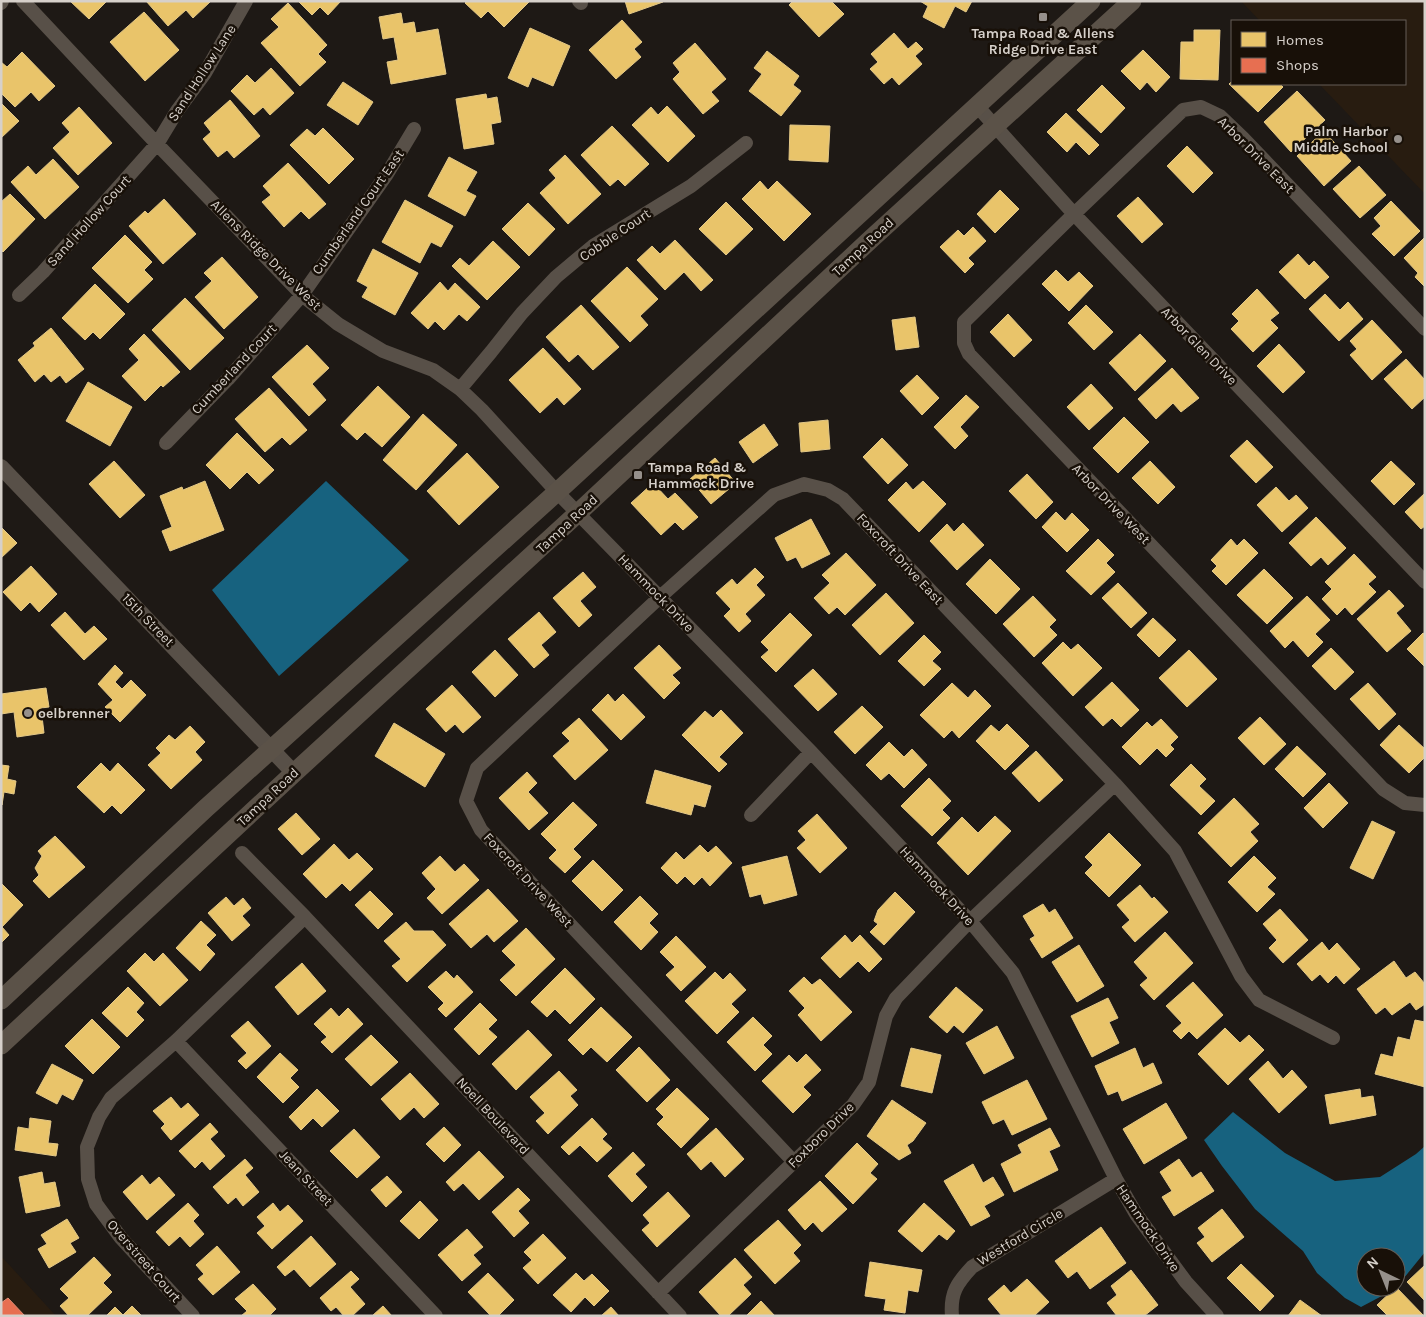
<svg xmlns="http://www.w3.org/2000/svg" width="1426" height="1317" viewBox="0 0 1426 1317" font-family="Karla,sans-serif">
<rect width="100%" height="100%" fill="#1e1915"/>
<path fill="#281c10" d="M1241,1h184v193l-106,-110h86v-63h-145z
M1,1256l55,60h-55z"/>
<path fill="#17627f" fill-rule="evenodd" d="M326,481l83,79 -130,116 -67,-86z
M1233,1112l52,41 50,28 45,-4 36,-23 9,-8v106l-30,37 -34,18 -16,-9 -28,-25 -14,-22 -48,-42 -33,-43 -18,-26zM1366,1257h30v30h-30z"/>
<path fill="#e9c46a" stroke="#e3c887" d="M70,1h37l-18,18z
M146,1h64v1l-17,16 -7,-8 -18,16z
M298,1h43l-13,14 -8,-8 -8,8z
M467,1h63l-26,26 -16,-16 -7,7 -16,-15z
M625,1h38v1l-34,12z
M793,1h38l13,13 -25,23 -30,-32z
M920,1h52l-6,11 -11,-6 -11,22 -21,-11 5,-11z
M288,3l39,42 -9,9 8,8 -26,24 -39,-43 18,-16 -8,-8z
M144,12l35,38 -34,31 -35,-39z
M401,13l2,11 11,-2 2,11 22,-4 8,45 -55,10 -4,-22 11,-2 -4,-23 -11,2 -4,-22z
M622,20l20,22 -8,7 7,8 -25,22 -27,-29z
M530,28l40,18 -17,40 -21,-9 -4,10 -20,-9z
M1194,30h26l-2,50 -38,-1 1,-37h13z
M894,33l14,16 8,-7 7,7 -8,7 7,8 -23,21 -7,-8 -8,7 -14,-15 8,-7 -7,-8z
M695,43l31,36 -15,13 8,9 -16,13 -30,-35 7,-7 -7,-9z
M1143,50l27,27 -14,15 -9,-10 -7,8 -19,-19z
M767,51l32,25 -6,9 8,6 -20,25 -32,-25 13,-17 -8,-6z
M22,52l33,34 -16,15 -8,-9 -16,15 -14,-14v-31l6,5z
M271,68l23,25 -24,22 -7,-8 -9,8 -23,-24 16,-16 8,8z
M1232,81v3h48l3,3 -25,25 -29,-28z
M343,82l30,20 -15,23 -31,-20z
M1102,85l23,23 -24,25 -24,-23z
M1297,91l28,29 -34,32 -27,-30z
M486,94l1,5 10,-2 4,25 -10,2 3,20 -30,5 -8,-50z
M230,100l30,36 -26,22 -7,-8 -9,7 -15,-18 8,-7 -7,-9z
M1,103l18,18 -18,17z
M667,106l28,30 -27,26 -36,-37 19,-18 7,8z
M79,107l33,36 -34,32 -25,-27 17,-16 -8,-9z
M1066,113l33,32 -10,10 -13,-13 -9,10 -20,-20z
M790,125l40,1 -2,36 -39,-2z
M612,126l37,38 -24,22 -7,-7 -8,7 -29,-31z
M323,128l31,31 -25,25 -39,-39 17,-16 8,7z
M1324,131l27,30 -27,25 -27,-30z
M1187,146l26,27 -20,20 -26,-27z
M565,155l36,39 -33,30 -28,-31 16,-15 -7,-8z
M449,157l28,15 -11,19 10,5 -11,20 -37,-20z
M53,159l26,28 -34,32 -34,-37 17,-16 8,9z
M288,163l38,41 -17,15 -8,-8 -17,16 -22,-25 9,-7 -8,-9z
M1359,166l27,29 -26,23 -27,-29z
M760,181l8,9 9,-9 34,33 -27,27 -42,-42z
M1000,190l19,19 -24,24 -18,-19z
M10,194l25,25 -32,33 -2,-2v-48z
M1138,197l25,27 -21,19 -25,-27z
M164,199l32,35 -33,30 -34,-38 16,-15 3,3z
M405,200l48,26 -12,21 -10,-5 -11,21 -38,-21z
M1391,201l29,30 -26,25 -22,-22 9,-8 -7,-8z
M726,202l27,27 -27,26 -27,-26z
M528,203l27,26 -26,27 -27,-27z
M973,227l13,14 -18,17 6,6 -9,9 -25,-26 18,-17 6,6z
M125,235l27,27 -8,8 9,9 -25,24 -36,-35z
M1425,237v50l-10,-10 3,-4 -14,-15z
M675,240l38,40 -12,11 -17,-19 -19,18 -28,-30 15,-14 8,8z
M493,241l27,26 -33,33 -35,-34 8,-8 9,8z
M373,249l45,24 -23,42 -33,-18 6,-10 -11,-6z
M1298,254l11,12 5,-5 15,16 -24,22 -26,-27z
M222,257l36,40 -34,32 -29,-32 17,-16 -8,-8z
M627,267l31,32 -18,17 8,9 -18,17 -39,-41z
M1056,270l12,12 11,-10 14,14 -24,25 -27,-27z
M440,282l8,9 7,-8 25,24 -13,14 -8,-7 -15,16 -9,-9 -7,8 -17,-16z
M95,284l30,30 -25,25 -7,-7 -8,8 -23,-22z
M1257,289l22,24 -9,7 8,8 -25,24 -22,-23 8,-8 -7,-7z
M1325,294l15,16 8,-8 15,17 -24,22 -30,-32z
M185,298l39,40 -34,32 -38,-40z
M581,305l38,42 -26,23 -15,-16 -9,8 -23,-25z
M1086,305l27,27 -19,18 -26,-27z
M1008,314l24,26 -18,17 -24,-25z
M915,317l4,30 -23,3 -4,-30z
M1372,320l30,32 -30,28 -22,-25 7,-6 -7,-8z
M51,328l33,41 -18,14 -6,-8 -9,7 -7,-8 -9,8 -17,-22 17,-14 -2,-3z
M144,334l36,38 -17,15 -2,-2 -16,16 -23,-25 17,-16 -10,-11z
M1140,334l26,27 -31,30 -26,-28z
M1279,344l26,28 -22,21 -26,-27z
M307,345l22,23 -17,16 14,16 -17,16 -37,-39z
M543,348l38,41 -17,16 -7,-8 -17,16 -31,-33z
M1406,359l19,21v17l-13,12 -28,-30z
M1172,368l27,30 -18,14 -8,-9 -17,16 -18,-20z
M917,375l22,23 -17,17 -22,-24z
M88,382l44,25 -22,39 -44,-25z
M1091,384l22,24 -24,22 -22,-23z
M378,386l32,31 -28,30 -17,-15 -8,8 -16,-15z
M269,388l38,42 -17,15 -8,-8 -17,15 -30,-33z
M966,395l13,12 -19,20 8,9 -13,13 -21,-22z
M423,414l34,31 -41,45 -33,-30z
M1124,417l25,25 -31,31 -25,-25z
M828,420l2,29 -29,3 -2,-29z
M764,424l14,21 -25,18 -14,-21z
M237,433l37,37 -15,14 -12,-12 -17,17 -24,-24z
M882,438l26,27 -20,19 -25,-27z
M1247,440l26,27 -17,16 -26,-27z
M467,453l32,34 -40,38 -32,-34z
M715,458l21,25 -25,21 -21,-25z
M114,461l31,34 -25,23 -31,-34z
M1150,461l25,26 -17,17 -26,-26z
M1391,461l24,23 -21,21 -23,-24z
M1027,474l26,28 -17,17 -27,-28z
M205,481l19,49 -54,21 -8,-20 10,-4 -12,-31 22,-9 1,3z
M923,481l23,23 -27,28 -31,-32 18,-18 7,8z
M653,483l15,16 7,-6 23,24 -15,13 -8,-8 -14,13 -30,-32z
M1276,487l13,14 7,-6 12,13 -26,24 -25,-27z
M1425,493v33l-4,3 -16,-17z
M1056,512l9,9 7,-8 17,17 -22,22 -25,-25z
M1316,517l30,31 -18,17 -7,-8 -10,9 -22,-23z
M811,519l19,35 -28,14 -6,-11 -9,4 -12,-23z
M963,523l21,22 -27,25 -27,-29 17,-17 7,8z
M1,527l16,16 -16,15z
M1098,539l16,16 -8,8 9,9 -24,23 -25,-24z
M1231,539l6,7 7,-7 14,14 -32,32 -14,-14 5,-5 -6,-6z
M846,553l30,32 -31,30 -8,-8 -8,7 -15,-16 16,-15 -8,-8z
M1354,554l22,23 -8,7 8,8 -24,23 -7,-8 -8,8 -15,-16 10,-10 -7,-7z
M990,559l30,30 -24,25 -30,-30z
M31,566l26,28 -18,18 -9,-10 -9,9 -18,-19z
M755,568l9,9 -8,8 9,10 -20,19 6,7 -12,11 -15,-16 7,-7 -15,-16 16,-14 5,6z
M1264,569l29,29 -26,26 -30,-29z
M583,572l13,15 -16,14 12,14 -13,12 -26,-29z
M1118,583l29,30 -16,15 -29,-30z
M1389,590l15,16 -8,7 15,18 -24,21 -30,-33z
M886,593l28,30 -34,32 -28,-30z
M1033,596l23,24 -7,7 8,8 -23,22 -31,-33z
M1307,596l23,24 -15,14 8,8 -15,15 -15,-17 -8,8 -15,-17z
M65,612l20,22 9,-8 13,13 -23,21 -33,-35z
M539,612l17,20 -15,13 8,10 -15,13 -26,-29z
M790,613l22,22 -36,37 -15,-15 8,-7 -8,-8z
M1153,618l23,22 -17,17 -22,-22z
M1423,633l2,1v33l-18,-18z
M924,635l17,17 -9,9 9,8 -17,17 -26,-25z
M1063,642l8,8 7,-6 24,24 -29,28 -31,-33z
M659,645l22,23 -9,7 8,8 -16,16 -30,-31z
M1331,648l23,24 -19,18 -23,-24z
M495,650l23,25 -23,22 -23,-25z
M1189,650l28,29 -30,28 -28,-29z
M115,665l8,8 -8,9 7,7 9,-9 15,15 -26,27 -15,-15 8,-7 -15,-16z
M813,669l24,25 -19,17 -24,-25z
M1112,682l27,28 -18,17 -9,-9 -9,8 -18,-19z
M952,683l16,15 7,-8 16,16 -32,32 -7,-8 -8,8 -24,-23z
M1368,683l28,31 -17,16 -29,-31z
M452,685l29,32 -18,16 -8,-9 -9,8 -20,-23z
M46,688l3,19 -8,1 3,25 -27,4 -3,-25 -13,2v-20z
M608,694l7,8 8,-8 22,23 -24,23 -29,-30z
M862,706l21,21 -28,27 -21,-22z
M721,710l22,23 -24,24 8,7 -8,8 -37,-37 23,-24 8,7z
M1260,717l26,27 -22,21 -26,-27z
M579,718l29,32 -33,30 -22,-24 17,-15 -8,-8z
M1161,719l17,18 -8,8 4,4 -8,8 -9,-9 -17,17 -18,-18 25,-25 5,5z
M394,723l51,31 -20,33 -50,-31z
M1007,724l22,22 -24,24 -29,-29 15,-16 8,7z
M1399,725l26,24v8l-16,16 -29,-28z
M190,726l15,16 -10,10 7,8 -31,29 -23,-24 13,-12 -5,-5 13,-13 6,5z
M889,742l15,15 8,-8 15,16 -23,23 -15,-15 -8,7 -15,-15z
M1297,746l29,28 -23,23 -28,-28z
M1036,751l27,29 -24,22 -27,-29z
M101,763l9,9 8,-9 27,27 -24,24 -9,-9 -8,8 -27,-26z
M1191,764l15,15 -7,7 16,15 -14,14 -31,-30z
M1,765l8,1 -2,13 9,2 -2,13 -10,-2 -2,13z
M655,770l56,16 -6,21 -11,-3 -3,11 -45,-12z
M527,772l10,11 -9,9 20,21 -19,17 -30,-32z
M929,778l22,23 -9,9 8,8 -18,18 -31,-30z
M1329,783l19,20 -25,25 -19,-20z
M1234,798l25,26 -9,8 8,9 -27,26 -33,-34z
M573,802l24,23 -24,24 8,8 -16,16 -16,-15 8,-8 -16,-16z
M296,813l24,26 -18,16 -24,-26z
M817,814l30,34 -27,25 -23,-25 9,-8 -8,-9z
M995,816l16,15 -43,44 -31,-32 25,-26 16,16z
M1372,821l23,11 -22,47 -23,-11z
M1109,833l32,32 -32,32 -24,-24 8,-8 -8,-8z
M55,836l30,31 -36,31 -16,-17 6,-6 -4,-7 7,-12 -4,-5z
M334,844l15,16 8,-7 16,16 -23,22 -8,-8 -16,15 -23,-24z
M700,845l8,8 8,-7 16,17 -22,23 -8,-9 -8,8 -9,-9 -8,8 -16,-16 15,-16 8,8z
M440,856l15,16 9,-8 15,16 -37,34 -15,-16 9,-9 -14,-16z
M787,856l10,39 -33,9 -3,-10 -11,3 -8,-30z
M1254,856l22,22 -9,9 8,7 -18,18 -29,-30z
M593,860l30,30 -21,21 -30,-30z
M1,883l22,22 -21,22 7,8 -8,8z
M1140,885l12,14 2,-2 14,15 -33,30 -13,-15 8,-7 -13,-15z
M488,889l30,32 -24,21 -7,-8 -16,14 -22,-24z
M370,891l23,23 -15,15 -23,-24z
M895,892l20,20 -31,33 -14,-13 8,-8 -4,-3 4,-11z
M640,896l18,18 -9,9 9,9 -17,18 -27,-28z
M226,897l8,9 9,-8 8,10 -9,8 8,9 -18,16 -24,-28z
M1043,904l6,9 6,-4 18,29 -31,20 -12,-19 5,-3 -12,-20z
M1280,909l28,31 -25,23 -14,-15 8,-8 -14,-16z
M201,921l15,14 -10,10 9,9 -15,17 -24,-23z
M406,922l8,9h19l13,14 -39,37 -15,-16 9,-7 -17,-18z
M526,928l29,31 -39,37 -16,-16 16,-15 -14,-14z
M1165,932l28,31 -39,37 -14,-15 8,-7 -14,-16z
M845,935l7,8 8,-8 22,24 -13,13 -11,-11 -18,17 -19,-20z
M676,936l30,31 -25,24 -15,-16 9,-8 -15,-15z
M1322,942l7,9 8,-8 23,26 -16,15 -8,-9 -8,8 -8,-9 -8,7 -15,-17z
M1079,945l25,41 -27,16 -25,-40z
M145,953l9,9 9,-9 25,27 -28,26 -33,-35z
M1394,961l12,17 9,-6 10,12v20l-9,6 -6,-8 -18,13 -7,-8 -9,7 -19,-25z
M302,963l24,28 -28,24 -23,-28z
M565,968l30,31 -25,25 -15,-15 -8,8 -16,-15z
M446,971l8,8 3,-4 16,17 -27,25 -8,-8 6,-6 -16,-16z
M715,972l8,8 7,-7 16,17 -15,14 8,8 -22,22 -32,-33z
M804,977l8,8 8,-6 32,33 -31,29 -23,-26 7,-7 -16,-17z
M1193,982l30,33 -26,24 -8,-8 -8,8 -8,-8 9,-8 -16,-17z
M128,987l16,16 -8,9 8,8 -17,17 -25,-24z
M956,987l27,23 -20,23 -9,-8 -7,8 -18,-16z
M1108,998l10,20 -9,4 10,21 -27,14 -21,-41z
M480,1003l17,17 -9,9 9,8 -18,18 -25,-26z
M601,1007l31,30 -25,25 -16,-15 -8,8 -15,-15z
M331,1008l8,9 9,-9 15,16 -31,29 -11,-11 6,-5 -13,-13z
M753,1017l19,19 -9,9 9,9 -17,17 -28,-29z
M92,1019l28,28 -27,27 -28,-28z
M1415,1020l10,2v65l-50,-13 6,-20 12,3 5,-20 12,3z
M248,1021l23,25 -25,23 -8,-8 9,-8 -16,-17z
M997,1026l17,32 -30,16 -18,-31z
M1225,1028l15,15 9,-8 15,15 -36,35 -30,-31z
M528,1030l24,25 -36,35 -24,-26z
M371,1035l27,27 -27,24 -26,-27z
M639,1047l31,33 -23,22 -31,-32z
M911,1048l30,7 -9,38 -31,-7z
M1135,1048l8,20 10,-5 9,20 -40,18 -4,-10 -10,4 -13,-29z
M280,1053l18,17 -8,8 9,9 -16,16 -26,-26z
M806,1054l15,16 -18,17 8,8 -18,18 -31,-32 27,-26 8,8z
M1268,1061l15,18 9,-9 15,17 -28,26 -30,-34z
M52,1064l31,16 -10,20 -11,-6 -5,10 -21,-11z
M559,1071l18,19 -7,6 8,9 -30,29 -12,-13 9,-8 -15,-16z
M410,1073l29,31 -15,14 -10,-11 -14,13 -19,-21z
M1027,1080l20,39 -35,16 -8,-16 -11,5 -11,-22z
M677,1088l32,31 -28,29 -24,-24 7,-7 -8,-8z
M317,1089l22,22 -17,16 -9,-9 -12,12 -12,-13z
M1360,1089l1,9 12,-2 3,19 -46,9 -5,-29z
M171,1097l10,12 7,-6 11,12 -28,25 -10,-12 4,-4 -12,-13z
M892,1100l34,23 -13,18 -6,4 4,8 -12,7 -32,-24z
M1166,1103l21,35 -43,26 -21,-35z
M30,1118l21,3 -3,22 10,1 -2,12 -41,-6 3,-23 11,2z
M592,1118l15,16 -5,5 10,9 -15,14 -17,-17 -11,10 -8,-8z
M210,1123l8,9 -8,7 15,17 -15,14 -8,-9 -7,7 -16,-17z
M444,1127l17,18 -17,17 -18,-18z
M716,1128l28,31 -19,18 -14,-16 -10,9 -14,-16z
M1050,1128l10,18 -11,5 9,19 -44,22 -13,-28 21,-11 -4,-8z
M354,1129l26,28 -23,21 -27,-27z
M857,1143l21,21 -8,9 7,6 -24,25 -28,-28z
M479,1151l25,26 -25,23 -16,-17 -9,8 -8,-9z
M633,1152l12,13 -10,9 12,13 -15,15 -24,-26z
M245,1159l8,9 -8,7 14,17 -16,14 -7,-9 -8,7 -15,-17z
M1179,1159l13,19 9,-6 13,19 -40,25 -12,-19 10,-6 -12,-19z
M973,1164l10,19 10,-6 11,18 -20,11 6,10 -19,10 -27,-45z
M42,1172l2,12 11,-2 5,24 -34,7 -7,-36z
M142,1175l8,10 9,-8 16,18 -28,25 -24,-28z
M387,1176l15,16 -16,15 -15,-17z
M820,1181l27,28 -25,23 -9,-10 -8,8 -17,-20z
M518,1188l12,12 -12,11 11,12 -15,14 -22,-25z
M668,1192l22,24 -33,31 -15,-17 8,-7 -7,-8z
M420,1201l18,19 -19,19 -19,-18z
M188,1203l11,12 -6,6 11,13 -14,13 -10,-11 -11,10 -13,-14z
M273,1203l7,9 8,-7 15,16 -31,28 -15,-16 8,-7 -8,-9z
M924,1203l31,28 -8,9 -8,-6 -17,18 -24,-21z
M1222,1209l22,28 -32,25 -15,-19 8,-6 -7,-9z
M67,1219l12,19 -9,5 6,9 -27,16 -11,-19 9,-5 -6,-9z
M778,1220l23,25 -8,8 7,8 -25,23 -31,-34z
M1101,1227l25,36 -36,26 -13,-18 -9,7 -13,-17z
M467,1229l16,18 -10,8 8,9 -19,17 -24,-26z
M543,1234l23,24 -28,26 -15,-16 9,-8 -8,-8z
M311,1236l25,28 -26,23 -16,-18 -9,7 -8,-9z
M217,1246l23,26 -27,23 -15,-16 6,-5 -8,-9z
M94,1257l17,18 -8,8 9,9 -25,24h-18l-9,-10 9,-8 -9,-9z
M735,1258l17,19 -9,8 8,9 -23,22h-7l-22,-24z
M870,1262l52,8 -4,22 -10,-2 -3,23 -21,-3 2,-11 -21,-3z
M1241,1264l33,32 -14,15 -33,-33z
M1425,1265v36l-18,-19z
M1131,1270l27,35 -14,11h-27l-10,-13 10,-8 -6,-9z
M351,1271l8,8 -9,8 15,17 -13,12h-8l-8,-9 -5,4 -11,-13z
M488,1273l26,27 -16,16h-7l-23,-24z
M576,1273l8,8 8,-7 17,17 -15,15 -9,-9 -14,15 -18,-17z
M1027,1279l22,23 -15,14h-32l-14,-17 16,-14 7,8z
M253,1284l23,25 -7,7h-28l6,-5 -12,-12z
M1396,1287l28,29h-36l-11,-11z
M1300,1300l22,16h-34z
M761,1301l14,15h-29z
M132,1306l10,10h-36l9,-9 8,8z
M383,1306l9,10h-20z
M611,1307l8,9h-18z"/>
<path fill="#e76f51" stroke="#e28c75" d="M8,1298l17,18h-24v-13z"/>
<g fill="none" stroke-linecap="round" stroke-linejoin="round">
<path stroke="#585048" stroke-width="14" d="M23,1l134,143 145,151 36,29 45,27 50,19 27,19 22,21 75,82 254,260 159,169 43,52 103,206 20,35 50,68 31,34
M579,1l2,2
M1,3l1,-2
M977,106l97,108 351,368
M19,295l24,-23 114,-128 20,-33 28,-38 41,-72
M1425,329l-182,-191 -23,-22 -19,-9 -18,3 -109,104 -110,108v21l5,11 414,435 22,14 20,2
M460,389l31,-37 31,-39 34,-36 37,-31 98,-60 55,-43
M166,443l62,-64 74,-84 85,-121 27,-45
M751,815l60,-63
M242,853l63,64 375,399
M176,1041l260,275
M794,1162l-313,-332 -15,-29 11,-33 183,-171 114,-102 30,-11 24,6 15,9 272,285 60,67 66,125 18,24 74,38
M658,1293l195,-188 16,-23 17,-66 10,-18 74,-77 145,-137
M193,1316l-72,-78 -25,-34 -8,-25 -1,-32 12,-30 12,-19 65,-57 129,-124
M952,1316c-2,-23 5,-33 20,-49l144,-88"/>
<path stroke="#585048" stroke-width="16" d="M1,467l293,306"/>
<path stroke="#5b5248" stroke-width="19" d="M1,1000l204,-191 352,-317 534,-491
M1,1045l293,-272 284,-260 293,-274 261,-238"/>
</g>
<g fill="#96908b" stroke="#181008" stroke-width="2">
<rect x="1038" y="12" width="10" height="10" rx="2.5"/>
<circle cx="1398" cy="139" r="5"/>
<rect x="633" y="470" width="10" height="10" rx="2.5"/>
<circle cx="28" cy="713" r="5"/>
</g>
<g text-anchor="middle" dominant-baseline="central" stroke-width="5" stroke-linejoin="round" paint-order="stroke">
<g font-size="14" font-weight="bold" fill="#d6d0ca" stroke="#181008" text-anchor="start">
<text x="1043" y="33" text-anchor="middle">Tampa Road &amp; Allens<tspan x="1043" dy="16">Ridge Drive East</tspan></text>
<text x="1388" y="131" text-anchor="end">Palm Harbor<tspan x="1388" dy="16">Middle School</tspan></text>
<text x="648" y="467">Tampa Road &amp;<tspan x="648" dy="16">Hammock Drive</tspan></text>
<text x="38" y="713">oelbrenner</text>
</g>
<g font-size="14" fill="#d6d0ca" stroke="#181008">
<text transform="translate(202 73) rotate(-57)">Sand Hollow Lane</text>
<text transform="translate(1256 155) rotate(45)">Arbor Drive East</text>
<text transform="translate(358 212) rotate(-55)">Cumberland Court East</text>
<text transform="translate(89 221) rotate(-48)">Sand Hollow Court</text>
<text transform="translate(615 235) rotate(-34)">Cobble Court</text>
<text transform="translate(863 247) rotate(-43)">Tampa Road</text>
<text transform="translate(266 255) rotate(45)">Allens Ridge Drive West</text>
<text transform="translate(1199 346) rotate(46)">Arbor Glen Drive</text>
<text transform="translate(234 369) rotate(-47)">Cumberland Court</text>
<text transform="translate(1111 504) rotate(46)">Arbor Drive West</text>
<text transform="translate(567 524) rotate(-43)">Tampa Road</text>
<text transform="translate(900 559) rotate(47)">Foxcroft Drive East</text>
<text transform="translate(656 593) rotate(46)">Hammock Drive</text>
<text transform="translate(148 620) rotate(46)">15th Street</text>
<text transform="translate(268 797) rotate(-43)">Tampa Road</text>
<text transform="translate(528 880) rotate(47)">Foxcroft Drive West</text>
<text transform="translate(937 886) rotate(47)">Hammock Drive</text>
<text transform="translate(493 1116) rotate(47)">Noell Boulevard</text>
<text transform="translate(821 1135) rotate(-45)">Foxboro Drive</text>
<text transform="translate(306 1178) rotate(47)">Jean Street</text>
<text transform="translate(1148 1228) rotate(56)">Hammock Drive</text>
<text transform="translate(1020 1237) rotate(-31)">Westford Circle</text>
<text transform="translate(144 1261) rotate(49)">Overstreet Court</text>
</g>
</g>
<rect width="1426" height="1317" fill="none" stroke="#d6d0ca" stroke-width="5"/>
<rect x="1231" y="20" width="175" height="65" fill="#181008" stroke="#645d56"/>
<rect x="1241" y="32" width="25" height="15" fill="#e9c46a" stroke="#645d56"/>
<text x="1276" y="45" font-size="15" fill="#d6d0ca">Homes</text>
<rect x="1241" y="58" width="25" height="15" fill="#e76f51" stroke="#645d56"/>
<text x="1276" y="70" font-size="15" fill="#d6d0ca">Shops</text>
<g transform="translate(1381 1272) rotate(317)"><circle r="24" fill="#181008" stroke="#645d56"/>
<path d="M0-4L9 19L0 12L-9 19Z" fill="#96908b"/>
<text y="-8" font-size="14" font-weight="bold" text-anchor="middle" fill="#d6d0ca">N</text>
</g>
</svg>
